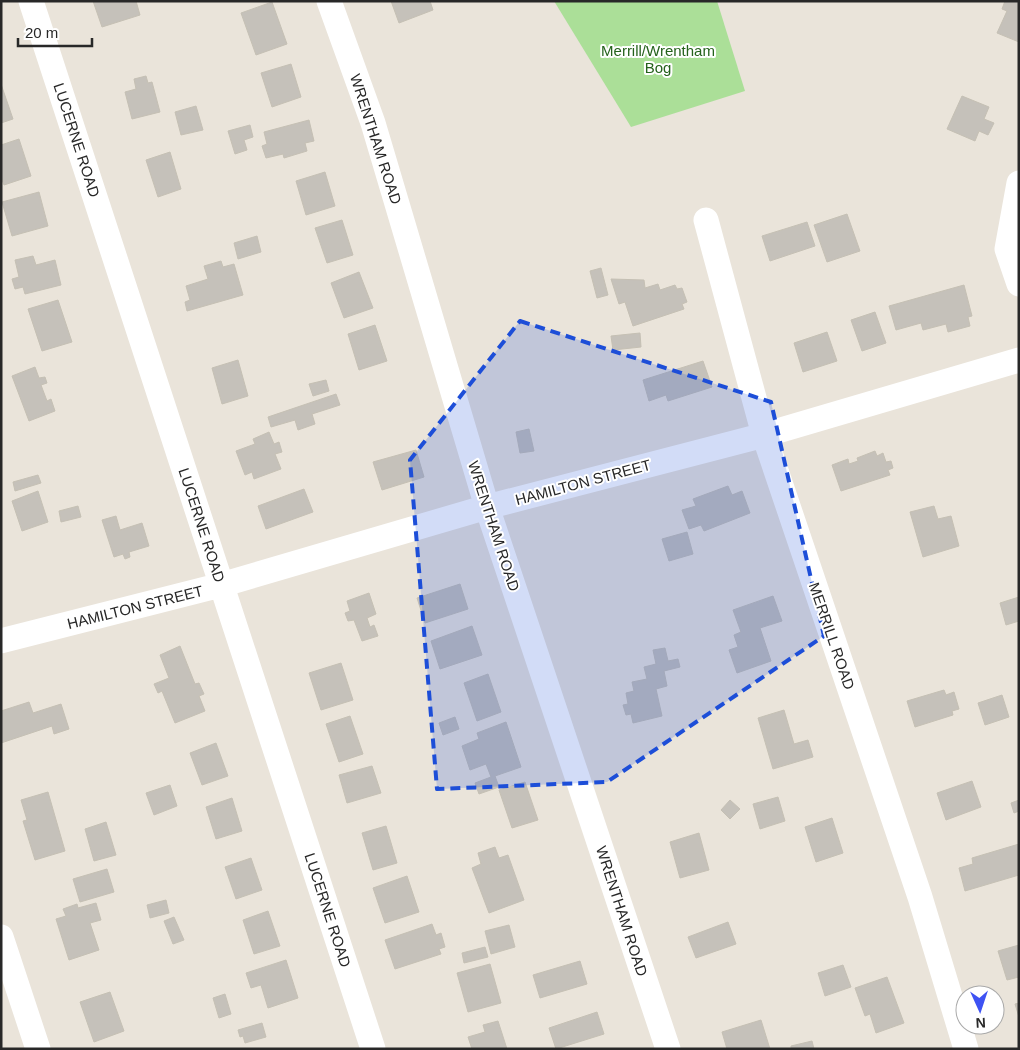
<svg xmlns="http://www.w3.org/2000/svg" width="1020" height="1050" viewBox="0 0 1020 1050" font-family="Arial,sans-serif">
<rect width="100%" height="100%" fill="#eae4da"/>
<path fill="#abdf98" d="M554,1h163l28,90 -114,36z"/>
<path fill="#c5c1ba" stroke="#c5c0b4" d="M93,1h43l4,14 -38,12z
M391,1h39l3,9 -34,13z
M1005,1h14v41l-22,-9 10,-22 -5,-2z
M272,2l15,42 -31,11 -15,-42z
M291,64l10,33 -29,10 -11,-34z
M146,76l2,7 4,-1 8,30 -28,7 -7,-27 11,-3 -2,-10z
M1,84l12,35 -12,4z
M962,96l27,11 -5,12 10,4 -6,12 -9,-4 -4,10 -28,-12z
M196,106l7,24 -22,5 -6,-23z
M309,120l5,21 -9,2 2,8 -23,7 -1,-4 -17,4 -4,-12 5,-2 -3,-12z
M250,125l3,12 -9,3 3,10 -12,4 -7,-23z
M19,139l12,37 -27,9 -3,-8v-32z
M170,152l11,37 -23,8 -12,-37z
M325,172l10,34 -29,9 -10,-34z
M39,192l9,34 -36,10 -10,-34z
M847,214l13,37 -33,11 -13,-37z
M342,220l11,35 -26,8 -12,-35z
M807,222l8,24 -45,15 -8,-25z
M257,236l4,16 -23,7 -4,-16z
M33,256l3,9 19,-5 6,25 -36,9 -2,-7 -8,2 -3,-10 7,-2 -4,-17z
M221,261l2,6 11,-3 9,31 -56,16 -2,-9 5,-2 -4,-14 22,-7 -4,-13z
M601,268l7,27 -11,3 -7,-27z
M359,272l14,36 -29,10 -13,-35z
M611,279l33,1 1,8 13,-4 2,6 15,-5 2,4 5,-1 5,14 -5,2 2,5 -51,17 -8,-24 -6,2z
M964,285l8,31 -4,1 2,9 -22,6 -2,-8 -23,6 -2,-7 -25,7 -7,-24z
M58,300l14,42 -30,9 -14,-42z
M875,312l11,31 -24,8 -11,-31z
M375,325l12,36 -28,9 -11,-36z
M827,332l10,29 -34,11 -9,-29z
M640,333l1,14 -28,3 -2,-14z
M238,360l10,36 -26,8 -10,-36z
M703,361l9,26 -44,14 -2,-6 -17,6 -6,-21z
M35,367l4,11 6,-1 2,6 -6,2 6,16 4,-2 4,12 -26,10 -17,-45z
M326,380l3,11 -16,5 -4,-12z
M336,394l4,11 -28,9 3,10 -17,6 -3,-10 -24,7 -3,-10z
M529,429l5,22 -14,2 -4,-21z
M269,432l5,12 5,-2 3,10 -7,2 6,15 -27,10 -2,-7 -7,3 -9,-24 19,-7 -2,-5z
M416,450l8,27 -42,13 -9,-28z
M875,451l2,5 6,-3 3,9 5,-1 2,7 -5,2 2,5 -49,16 -9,-26 16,-6 1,5 9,-3 -1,-3z
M38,475l3,8 -26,8 -2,-9z
M728,486l4,9 10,-4 8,22 -46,18 -3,-6 -12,4 -7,-19 14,-4 -3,-7z
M304,489l9,23 -47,17 -8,-23z
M38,491l10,31 -26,9 -10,-30z
M78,506l3,11 -20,5 -2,-11z
M934,506l4,13 13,-3 8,30 -36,11 -13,-45z
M116,516l4,14 22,-7 7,23 -20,6 1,5 -5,2 -2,-5 -9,3 -12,-37z
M687,532l6,22 -24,7 -7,-22z
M460,584l8,25 -43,14 -8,-25z
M369,593l7,21 -9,4 3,9 4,-2 4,11 -16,5 -8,-21 -6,1 -3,-8 5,-2 -3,-10z
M773,596l9,25 -22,7 11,33 -34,12 -8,-23 9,-3 -4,-12 7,-3 -8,-22z
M1019,597v24l-13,4 -6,-22z
M472,626l10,29 -42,14 -9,-28z
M180,646l15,38 4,-1 5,11 -5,2 6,15 -30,12 -13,-32 -4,2 -4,-9 15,-6 -9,-23z
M665,648l3,13 10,-2 2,8 -16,4 3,15 -11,3 6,27 -29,7 -2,-9 -5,1 -3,-10 5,-1 -2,-11 8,-2 -2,-9 15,-3 -3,-12 12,-3 -3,-14z
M341,663l12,37 -32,10 -12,-37z
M488,674l13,38 -24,9 -13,-38z
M944,690l2,5 8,-3 5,17 -7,2 1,4 -38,12 -8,-26z
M1002,695l7,22 -24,8 -7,-22z
M29,702l4,11 28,-9 8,25 -15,5 -2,-8 -51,17v-32z
M784,710l10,34 14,-4 5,17 -40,12 -15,-51z
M350,716l13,38 -24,8 -13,-38z
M455,717l4,12 -16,6 -4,-12z
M506,722l15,45 -26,9 4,11 -20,7 -4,-11 16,-6 -5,-13 -16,6 -8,-24 17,-7 -2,-6z
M216,743l12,33 -26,9 -12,-32z
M372,766l9,27 -34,10 -8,-28z
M972,781l9,26 -35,13 -9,-27z
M525,782l13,38 -26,8 -13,-38z
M170,785l7,21 -23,9 -8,-22z
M48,792l17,59 -30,9 -12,-39 4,-1 -6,-20z
M778,797l7,24 -25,8 -7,-25z
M232,798l10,33 -26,8 -10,-32z
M730,800l10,9 -10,10 -9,-9z
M1019,800v11l-5,2 -3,-10z
M832,818l11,35 -27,9 -11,-35z
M106,822l10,33 -22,6 -9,-32z
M386,826l11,37 -24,7 -11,-37z
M699,833l10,37 -29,8 -10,-36z
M1019,844v31l-54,16 -6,-23 14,-4 -1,-6z
M495,847l4,11 9,-3 16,45 -35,13 -17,-45 9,-4 -3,-11z
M251,858l11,32 -26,9 -11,-32z
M107,869l7,23 -34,10 -7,-23z
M407,876l12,36 -34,11 -12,-35z
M166,900l3,13 -19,5 -3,-13z
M96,903l5,17 -11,3 9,27 -30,10 -13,-41 10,-3 -3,-7 14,-5 1,4z
M268,911l12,35 -26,8 -11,-34z
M174,917l10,23 -11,4 -9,-23z
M728,922l8,22 -40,14 -8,-21z
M432,924l4,11 5,-2 4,14 -6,2 2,5 -46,15 -10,-29z
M509,925l6,22 -24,7 -6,-23z
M1019,945v32l-12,3 -9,-29z
M485,947l3,10 -24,6 -2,-10z
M286,960l12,38 -30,10 -7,-23 -10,3 -5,-15z
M580,961l7,23 -47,14 -7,-23z
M490,964l11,39 -33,9 -11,-39z
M843,965l8,22 -26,9 -7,-23z
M887,977l17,46 -28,10 -6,-19 -5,2 -10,-28z
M110,992l14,39 -30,11 -14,-40z
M225,994l6,20 -12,4 -6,-20z
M1019,1003v14l-4,-13z
M597,1012l7,22 -48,15 -7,-21z
M761,1020l9,29h-43l-5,-17z
M498,1021l9,28h-35l-4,-12 17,-5 -2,-7z
M262,1023l4,14 -21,6 -2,-7 -3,1 -2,-7z
M812,1041l2,8h-23v-3z"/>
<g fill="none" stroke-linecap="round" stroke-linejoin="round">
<path stroke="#fff" stroke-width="25" d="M31,1l342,1048
M329,1l44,122 114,384 181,542
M1019,183l-12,66 12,35
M706,220l58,215 156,462 46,152
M1,641l220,-56 266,-78 277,-72 255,-75
M1,937l37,112"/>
</g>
<path fill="#1d4ed8" fill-opacity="0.2" stroke="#1d4ed8" stroke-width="4" stroke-dasharray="10 6" stroke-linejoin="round" d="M520,321l251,81 53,234 -217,146 -170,7 -27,-329z"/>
<g text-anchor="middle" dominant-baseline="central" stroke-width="4" stroke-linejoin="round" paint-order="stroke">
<g font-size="15" fill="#25621c" stroke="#fff">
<text x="658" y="50">Merrill/Wrentham<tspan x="658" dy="17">Bog</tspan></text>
</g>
<g font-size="15" fill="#282828" stroke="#fff">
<text transform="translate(376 139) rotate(72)">WRENTHAM ROAD</text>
<text transform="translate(77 140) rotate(72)">LUCERNE ROAD</text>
<text transform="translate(583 482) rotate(-15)">HAMILTON STREET</text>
<text transform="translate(202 525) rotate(72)">LUCERNE ROAD</text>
<text transform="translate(494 526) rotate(72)">WRENTHAM ROAD</text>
<text transform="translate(135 607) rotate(-14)">HAMILTON STREET</text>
<text transform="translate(832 636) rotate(71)">MERRILL ROAD</text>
<text transform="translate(328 910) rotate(72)">LUCERNE ROAD</text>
<text transform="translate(622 911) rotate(72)">WRENTHAM ROAD</text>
</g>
</g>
<rect width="1020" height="1050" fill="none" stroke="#282828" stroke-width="5"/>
<g transform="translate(980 1010) rotate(177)"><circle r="24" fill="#ffffff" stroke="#a9a9a9"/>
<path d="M0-4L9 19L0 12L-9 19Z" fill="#3e52f3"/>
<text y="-8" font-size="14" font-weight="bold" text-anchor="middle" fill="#282828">N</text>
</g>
<path d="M18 38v8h74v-8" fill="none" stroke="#282828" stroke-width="2.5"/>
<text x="25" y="38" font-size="15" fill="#282828" stroke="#ffffff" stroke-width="4" paint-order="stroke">20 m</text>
</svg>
